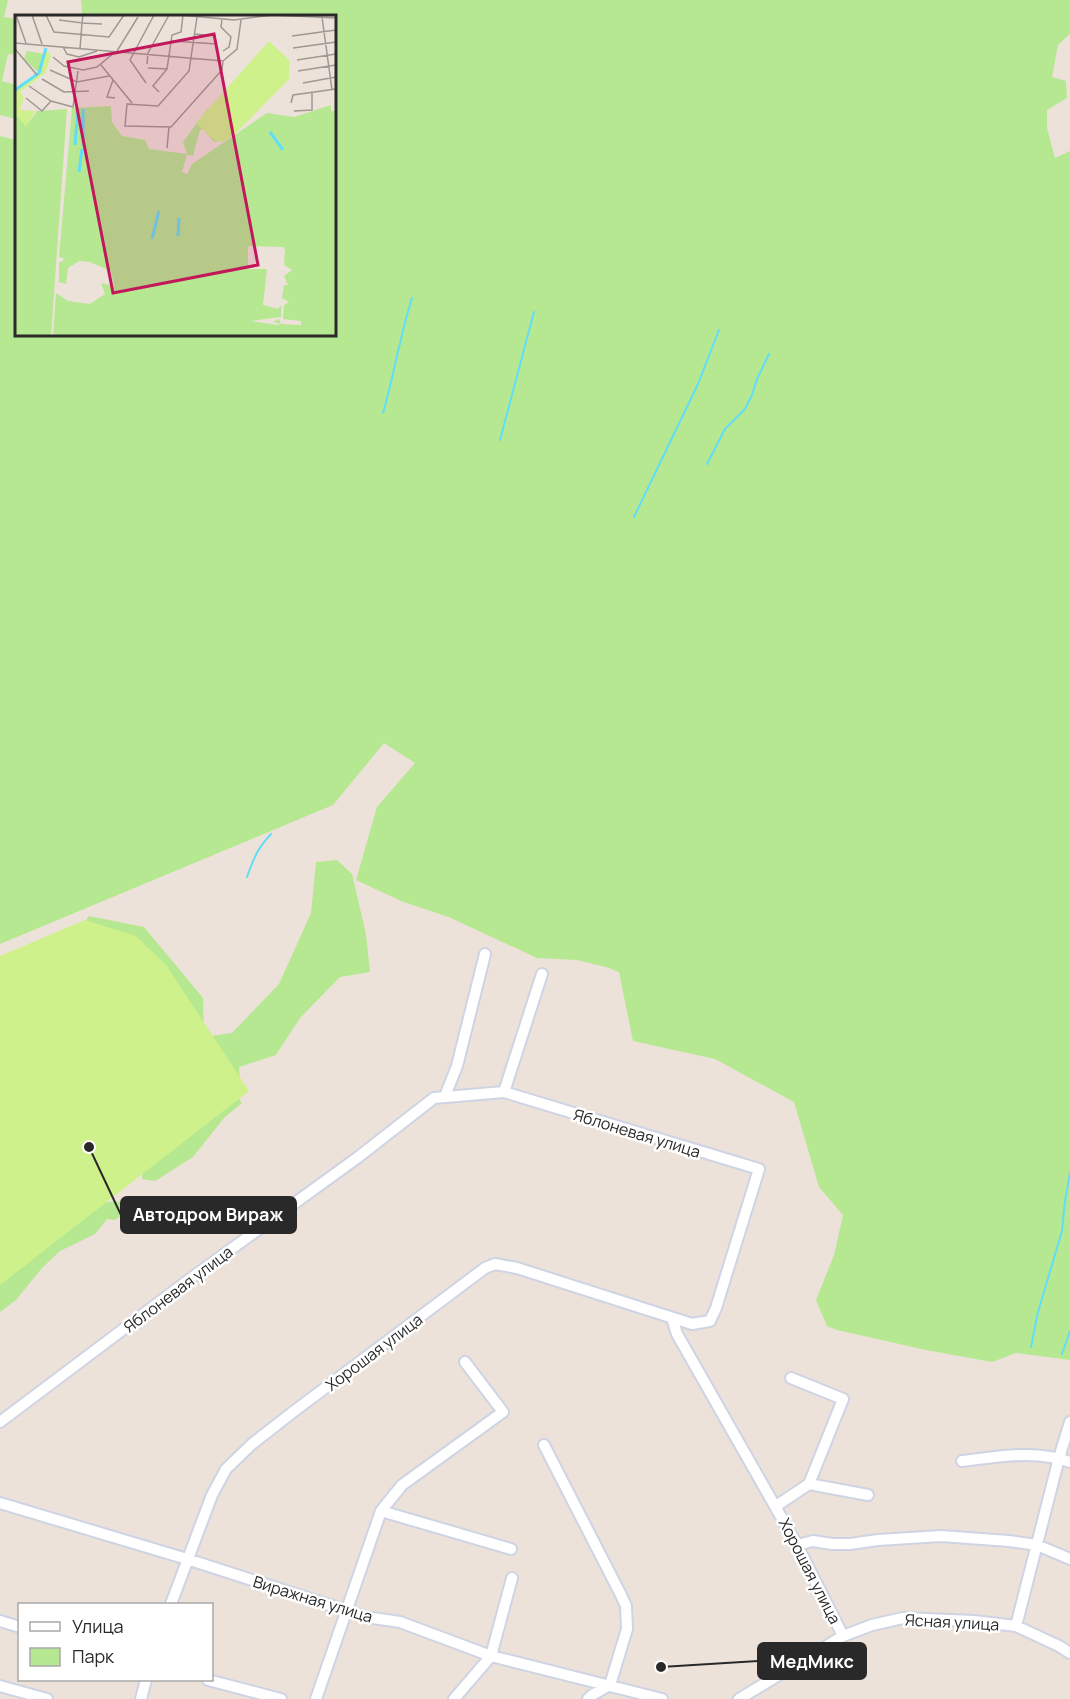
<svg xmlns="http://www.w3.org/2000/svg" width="1070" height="1699" viewBox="0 0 1070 1699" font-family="Manrope,sans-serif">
<rect width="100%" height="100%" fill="#ede2d9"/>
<path fill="#b5e890" d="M0,0h8l-4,17 12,2v36l-8,-1 -6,27 14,4v34l-16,-4z
M81,0h989v34l-12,11 -6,32 14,4 1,17 -20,12v18l8,30 15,-7v1209l-54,-7 -24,9 -66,-12 -89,-20 -10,-4 -11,-26 18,-45 9,-40 -24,-28 -25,-85 -79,-43 -82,-18 -14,-69 -13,-5 -29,-7 -40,-2 -86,-40 -50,-17 -45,-21 21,-73 38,-44 -31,-20 -51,62 -333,139v-808l16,4v194h318v-318h-253l1,-4z
M337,860l15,14 14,60 4,38 -30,5 -40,41 -24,37 -37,12 1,17 -10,1 12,18 -18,15 -31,39 -38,24 -13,-2 1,-18 -67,-227 13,-18 55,11 59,71 1,39 28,-4 47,-49 32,-71 5,-51z
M131,1201l3,6 -19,13 -8,-1 -12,15 -35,17 -18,17 -26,32 -16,12v-33l74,-59 33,-18z"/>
<path fill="#cef18b" d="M85,920l51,16 30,29 83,126 -249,194v-329z"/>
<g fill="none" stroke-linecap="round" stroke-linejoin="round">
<path stroke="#62ddf8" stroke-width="2" d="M383,413c11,-38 17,-77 29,-115
M500,440l34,-128
M707,464l18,-35 20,-20 7,-14 5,-16 12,-25
M634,517l64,-133 21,-54
M247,877c7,-19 10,-28 24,-43
M1031,1347l7,-35 24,-81 3,-30 5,-28
M1062,1354l8,-23"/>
<defs>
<path id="minor" d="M504,1092l38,-118
M445,1096l12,-30 28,-112
M672,1318l5,16 120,211 46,91
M0,1422l194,-146 163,-118 77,-60 70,-6 255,77 -43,139 -6,13 -18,3 -175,-56 -22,-4 -10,4 -192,144 -41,32 -26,25 -14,26 -41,109
M544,1445l77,150 5,11 1,23 -17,56 -18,10 -4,4
M962,1461c36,-4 73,-12 108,1
M809,1484l59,11
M0,1503l187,56 179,58 34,5 91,34 171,43
M776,1506l33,-22 34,-85 -52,-21
M381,1511l130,38
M797,1545l16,-4 19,3h18l28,-4 63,-4 68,5 28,4 33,14
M0,1621l20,6
M1016,1626l43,-168 11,-36
M208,1680l73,19
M0,1686l47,13
M141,1699l5,-19
M316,1699l65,-188 21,-26 101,-73 -38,-50
M454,1699l37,-43 21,-78
M739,1699l104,-63 29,-11 31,-7 71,3 42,5 43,20 11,7"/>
</defs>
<use href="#minor" stroke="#ced4e3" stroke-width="14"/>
<use href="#minor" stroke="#fff" stroke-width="10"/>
</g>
<g text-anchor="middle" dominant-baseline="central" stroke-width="5" stroke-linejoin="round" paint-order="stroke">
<g font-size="16" fill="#292929" stroke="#fff">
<text transform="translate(637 1133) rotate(17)">Яблоневая улица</text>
<text transform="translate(178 1289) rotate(-37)">Яблоневая улица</text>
<text transform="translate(374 1352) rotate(-37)">Хорошая улица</text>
<text transform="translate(810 1571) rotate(63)">Хорошая улица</text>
<text transform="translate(313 1599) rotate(17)">Виражная улица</text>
<text transform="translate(952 1622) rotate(3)">Ясная улица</text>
</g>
</g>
<g transform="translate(15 15)">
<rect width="321" height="321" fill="#ede2d9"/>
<path d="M12,36l18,3 -7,18 -14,-13zM316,90v6h5v225h-283l3,-43 12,8 22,3 15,-10 -4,-11 13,3 -3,-15 -21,-9 -11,-1 -11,7 -2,16 -7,-2v-19l6,-4 -6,-2 13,-149 39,-2 1,16 10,14 23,4 4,9 38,5 -4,-12 25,-34 16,32 -10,2 -11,-13 -3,1 -7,26 -6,-1 -5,17 5,2 5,-10 75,-51 27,4zM233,231l35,1 2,3 -1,15 8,5 -8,6 4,9h-4l-2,13 7,4 -5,3 -1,14 18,2v4l-20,-1 -2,-5 -6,3 8,2 -3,1 -27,-4 30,-4v-12l-3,4 -15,-4 4,-36h-19zM52,94l-16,227h-36v-225l3,7 12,3 7,-10z" fill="#b5e890" fill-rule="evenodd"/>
<path d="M254,26l20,19v19l-52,53 -14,10 -8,-1 -19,-18zM30,33l6,8 -6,17 -25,19 4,6 -4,12 15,1 -9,16 -10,-12 -1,-27 24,-14z" fill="#cef18b"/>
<path fill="none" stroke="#62ddf8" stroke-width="3" d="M0,75l24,-17 7,-25M68,94v37M255,117l13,18M60,130l3,-36M64,157l3,-23M163,221l1,-18M137,224l7,-28"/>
<path fill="none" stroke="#9f9893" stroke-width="1.5" d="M1,0l10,28M17,0l10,29M31,0l8,17 55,5 15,-22M166,0l53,5 38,-5 64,3M182,2l-8,54 -31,35 -31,-2 -2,22 46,1 51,-57 1,-9M307,2l10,73M207,4l-1,8 10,10 -2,10 -6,4M44,5l23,3 1,-8M180,19l21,2M277,21l44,-6M156,26l46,3M0,28l208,18M48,32l4,7 12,3 18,-6M278,33l43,-6M0,34l22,26M65,34l2,-26 20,1M102,36l21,-34M38,42l11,9 19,4 14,-3 18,-15M282,45l39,-6M208,46l14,-12 4,-29M132,49l1,-11 21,-38M86,50l31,38M133,53l19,1M35,55l27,12 32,-6M283,56l38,-6M27,64l22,13 25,-1M98,65l-6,17 8,1M131,68l-16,-23 24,-45M288,68l33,-6M14,71l22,15 22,6 5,-36M144,77l-6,-6 14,-17 5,-34 9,-3 2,-17M11,83l16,13 9,-10M276,88l2,-8 43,-6M279,96l18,-1v-17M152,133l2,-21"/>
<path fill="#c2185b" fill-opacity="0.15" stroke="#c2185b" stroke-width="3" d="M199,19l44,231 -145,28 -45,-231z"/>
<rect width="321" height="321" fill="none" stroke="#292929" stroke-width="3"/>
</g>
<path fill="none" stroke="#292929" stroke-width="2" d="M89 1147L121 1215M661 1667L758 1661"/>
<g fill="#292929" stroke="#fff" stroke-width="2">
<circle cx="89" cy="1147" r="6"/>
<circle cx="661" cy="1667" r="6"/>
</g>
<g fill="#292929" stroke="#292929" stroke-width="2">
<rect x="121" y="1197" width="175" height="36" rx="6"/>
<rect x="758" y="1643" width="108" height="36" rx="6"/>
</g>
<g font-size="18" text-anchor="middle" font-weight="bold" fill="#fff">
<text x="208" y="1221">Автодром Вираж</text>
<text x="812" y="1668">МедМикс</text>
</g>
<rect x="18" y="1603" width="195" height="78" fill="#ffffff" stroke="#a9a9a9" stroke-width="1.5"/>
<rect x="30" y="1622" width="30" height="9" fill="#ffffff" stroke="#a9a9a9" stroke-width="1.5"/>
<text x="72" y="1633" font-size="18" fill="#292929">Улица</text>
<rect x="30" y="1648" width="30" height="18" fill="#b5e890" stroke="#a9a9a9" stroke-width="1.5"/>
<text x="72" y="1663" font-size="18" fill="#292929">Парк</text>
</svg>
